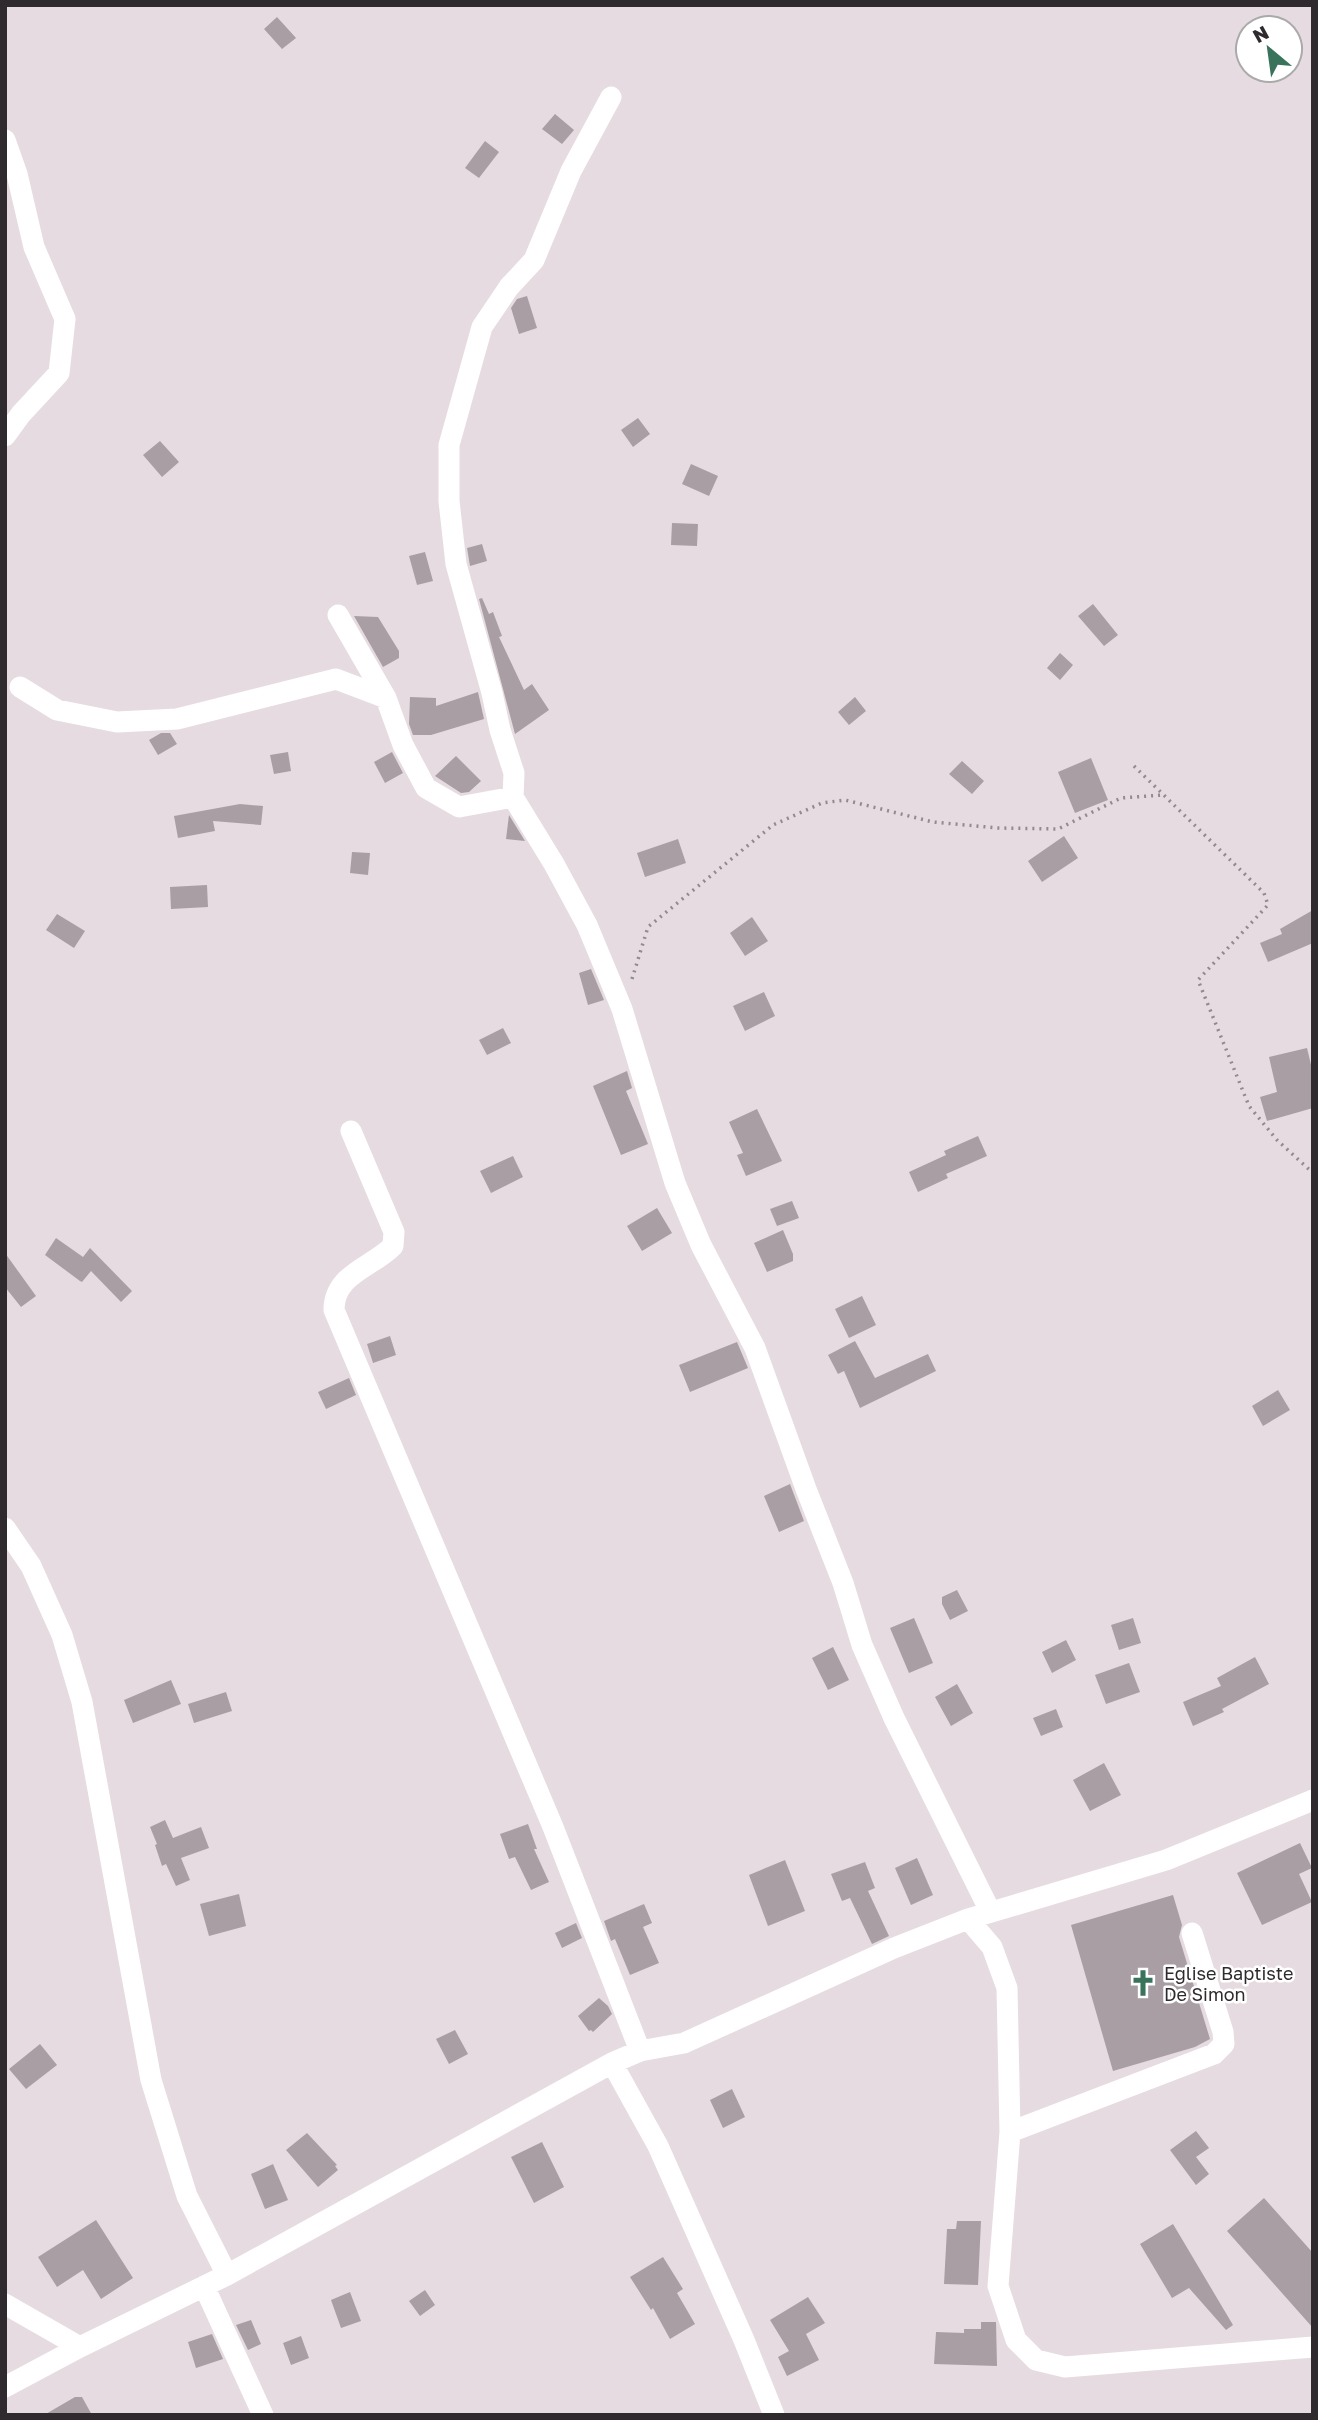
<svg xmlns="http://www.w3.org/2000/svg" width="1318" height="2420" viewBox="0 0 1318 2420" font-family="'Golos Text',sans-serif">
<rect width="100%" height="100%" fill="#e6dbe1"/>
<path fill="#a99ea4" d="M277,17l19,21 -14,11 -18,-20z
M555,114l19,16 -12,14 -20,-15z
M485,141l14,11 -20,26 -14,-10z
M527,296l10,32 -18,6 -8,-26 6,-9z
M638,418l12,16 -17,13 -12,-17z
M160,441l19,21 -17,15 -19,-22z
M691,464l27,12 -9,20 -27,-12z
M672,523l26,1 -1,22 -26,-1z
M482,544l5,17 -17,5 -3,-18z
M425,552l8,29 -16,4 -8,-29z
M482,598l7,16 4,-2 9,24 -3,1 25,53 8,-6 17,26 -34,24 -36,-135z
M1093,604l25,31 -14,11 -26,-30z
M354,616l24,1 21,34v7l-16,9z
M1060,653l13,12 -13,15 -13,-12z
M478,692l6,27 -53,16h-18l-4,-11 1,-27 26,1v8z
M855,697l11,14 -17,14 -11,-13z
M161,733h9l7,11 -19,11 -9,-15z
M288,752l3,19 -17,3 -4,-19z
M392,752l11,21 -18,10 -11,-21z
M456,756l25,25 -12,11 -8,1 -26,-17z
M1091,758l17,42 -33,13 -17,-41z
M962,761l22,20 -12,13 -23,-20z
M240,804l23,2 -2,19 -48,-4 2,10 -37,7 -4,-22z
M509,815l16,26 -19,-2z
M1064,836l14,22 -36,24 -14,-21z
M678,839l8,24 -41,14 -8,-24z
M352,852l18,1 -2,22 -18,-2z
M207,885l1,22 -37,2 -1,-22z
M1313,910v33l-45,19 -8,-19 22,-9 -2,-5z
M57,914l28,17 -11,17 -28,-18z
M752,917l16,24 -23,15 -15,-23z
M591,969l13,31 -16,5 -9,-32z
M764,992l11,24 -30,15 -12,-25z
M503,1028l8,15 -24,12 -8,-15z
M1307,1048l6,25v35l-46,13 -7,-24 17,-5 -8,-35z
M627,1071l5,17 -6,3 22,53 -27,11 -28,-69z
M757,1109l25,52 -36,15 -9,-21 6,-2 -14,-31z
M978,1136l9,20 -41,18 2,4 -30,14 -9,-20 37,-17 -2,-4z
M513,1156l10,21 -32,16 -11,-22z
M792,1201l7,17 -22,8 -7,-17z
M657,1208l15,25 -30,18 -15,-25z
M783,1230l10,24v7l-26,11 -13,-29z
M56,1238l27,19 7,-9 42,43 -11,11 -30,-31 -9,11 -2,-1 -35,-26z
M5,1253l31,43 -15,11 -16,-20z
M862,1296l14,29 -27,13 -14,-29z
M390,1336l6,19 -23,8 -6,-19z
M855,1341l20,37 53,-24 8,17 -76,37 -16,-37 -6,3 -10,-19z
M737,1342l11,26 -58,24 -11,-27z
M349,1378l7,17 -30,14 -8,-17z
M1278,1390l12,20 -27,16 -11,-20z
M790,1484l14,37 -25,11 -15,-36z
M957,1590l11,21 -18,9 -8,-16v-7z
M914,1618l19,45 -24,10 -19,-45z
M1133,1618l8,25 -22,7 -8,-25z
M1066,1640l10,20 -24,13 -10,-21z
M833,1647l16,33 -21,10 -16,-32z
M1255,1657l14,27 -47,25 2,3 -31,14 -10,-24 38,-16 -4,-8z
M1129,1663l11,29 -34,12 -11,-29z
M171,1680l10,24 -48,19 -9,-23z
M957,1684l16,29 -22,13 -16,-29z
M226,1692l6,19 -38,12 -6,-19z
M1056,1709l7,18 -22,9 -8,-18z
M1104,1763l17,32 -31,16 -17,-31z
M165,1820l8,18 28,-11 8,21 -28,10 9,22 -14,6 -10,-22 -4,2 -7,-21 2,-1 -7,-17z
M528,1824l9,25h-3l15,33 -18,8 -16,-33 -6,2 -9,-25z
M1300,1843l12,25 -13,6 13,28 -50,23 -25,-52z
M917,1858l16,37 -22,10 -16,-37z
M785,1860l20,51 -37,15 -19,-51z
M865,1862l10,26 -7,3 21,45 -17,8 -22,-46 -8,3 -11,-27z
M239,1894l7,32 -37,10 -9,-32z
M1173,1895l9,30 -3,12 31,102 -15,8 -82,24 -42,-146z
M644,1904l8,19 -9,4 16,36 -29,12 -15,-36 -4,2 -7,-20z
M576,1923l6,15 -20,10 -7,-15z
M599,1998l9,8 4,8 -19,18 -2,-2 -2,1 -11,-15z
M455,2030l13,24 -19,10 -13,-25z
M40,2044l17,21 -31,24 -17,-20z
M732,2089l13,28 -22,11 -13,-28z
M1196,2131l13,17 -13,9 13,17 -13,11 -26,-35z
M307,2133l30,32 -2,1 3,4 -20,17 -32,-37z
M542,2142l22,45 -30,16 -23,-46z
M273,2164l15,36 -23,9 -14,-35z
M1264,2198l49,55v75l-86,-97z
M96,2220l37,58 -32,21 -18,-29 -26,17 -19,-30z
M957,2221h24l-3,64 -34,-1 3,-55h9z
M1173,2224l60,101 -7,5 -37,-42 -17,10 -32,-54z
M663,2257l20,32 -6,4 18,31 -25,15 -17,-31 -2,2 -21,-33z
M425,2290l10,15 -15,11 -11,-15z
M350,2292l11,29 -20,7 -10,-28z
M808,2297l17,26 -19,11 13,26 -32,16 -9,-19 11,-6 -19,-31z
M251,2320l10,24 -13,6 -12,-25z
M981,2322h15l1,44 -63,-2 2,-32 28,1v-4h17z
M212,2334l11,25 -27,9 -8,-26z
M301,2336l8,22 -18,7 -8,-22z
M75,2397h7l10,18h-48z"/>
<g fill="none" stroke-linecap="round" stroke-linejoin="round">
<path stroke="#928a8f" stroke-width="3.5" stroke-dasharray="2 5" stroke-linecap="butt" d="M1134,766l130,127 4,12 -70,75 51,126 28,34 36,33
M632,979l16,-52 125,-102 49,-22 23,-3 88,22 65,6 60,1 63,-31 42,-3"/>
<path stroke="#fff" stroke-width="21" d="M5,140l12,34 17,73 31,72 -6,54 -38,41 -16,22
M338,615l48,83 17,47 23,43 33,19 54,-10 41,67 33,61 35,84 53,174 26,62 54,103 51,141 37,94 19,62 32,73 96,193
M20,687l37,23 60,12 60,-3 159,-40 50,19
M513,797l1,-24 -14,-43 -8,-37 -36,-129 -7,-63v-56l33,-118 27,-40 25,-27 37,-89 40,-74
M351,1131l43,101 -1,14c-22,22 -59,28 -59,64l219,517 87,224
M5,1528l26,38 31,69 20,67 69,378 36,116 40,79
M968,1919l24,28 15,41 3,144 -12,154 18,54 20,20 29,7 248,-20
M612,2063l46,83 86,194 30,75
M1010,2132l204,-78 10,-10 -1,-12 -31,-99
M204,2286l59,129
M5,2304l75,43
M5,2387l75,-40 147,-72 385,-212 28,-12 44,-8 210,-95 74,-29 198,-59 147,-60"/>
</g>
<defs>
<symbol id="church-bare" viewBox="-9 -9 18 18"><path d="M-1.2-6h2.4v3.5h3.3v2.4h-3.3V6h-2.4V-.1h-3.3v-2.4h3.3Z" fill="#39735c" stroke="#fff" stroke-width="2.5" paint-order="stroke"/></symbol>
</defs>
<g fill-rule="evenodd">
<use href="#church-bare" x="1124" y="1964" width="38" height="38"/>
</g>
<g text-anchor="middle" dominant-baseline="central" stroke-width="5" stroke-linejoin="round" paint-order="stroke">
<g font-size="18" fill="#2e2a2d" stroke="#fff" text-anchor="start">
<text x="1164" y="1973">Eglise Baptiste<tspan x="1164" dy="21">De Simon</tspan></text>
</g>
</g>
<rect width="1318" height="2420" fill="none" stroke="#2e2a2d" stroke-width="14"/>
<g transform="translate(1269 49) rotate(331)"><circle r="33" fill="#ffffff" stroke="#abaaab" stroke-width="2"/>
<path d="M0-5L12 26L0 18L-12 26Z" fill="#39735c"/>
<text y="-10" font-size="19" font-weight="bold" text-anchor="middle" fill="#2e2a2d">N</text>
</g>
</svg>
